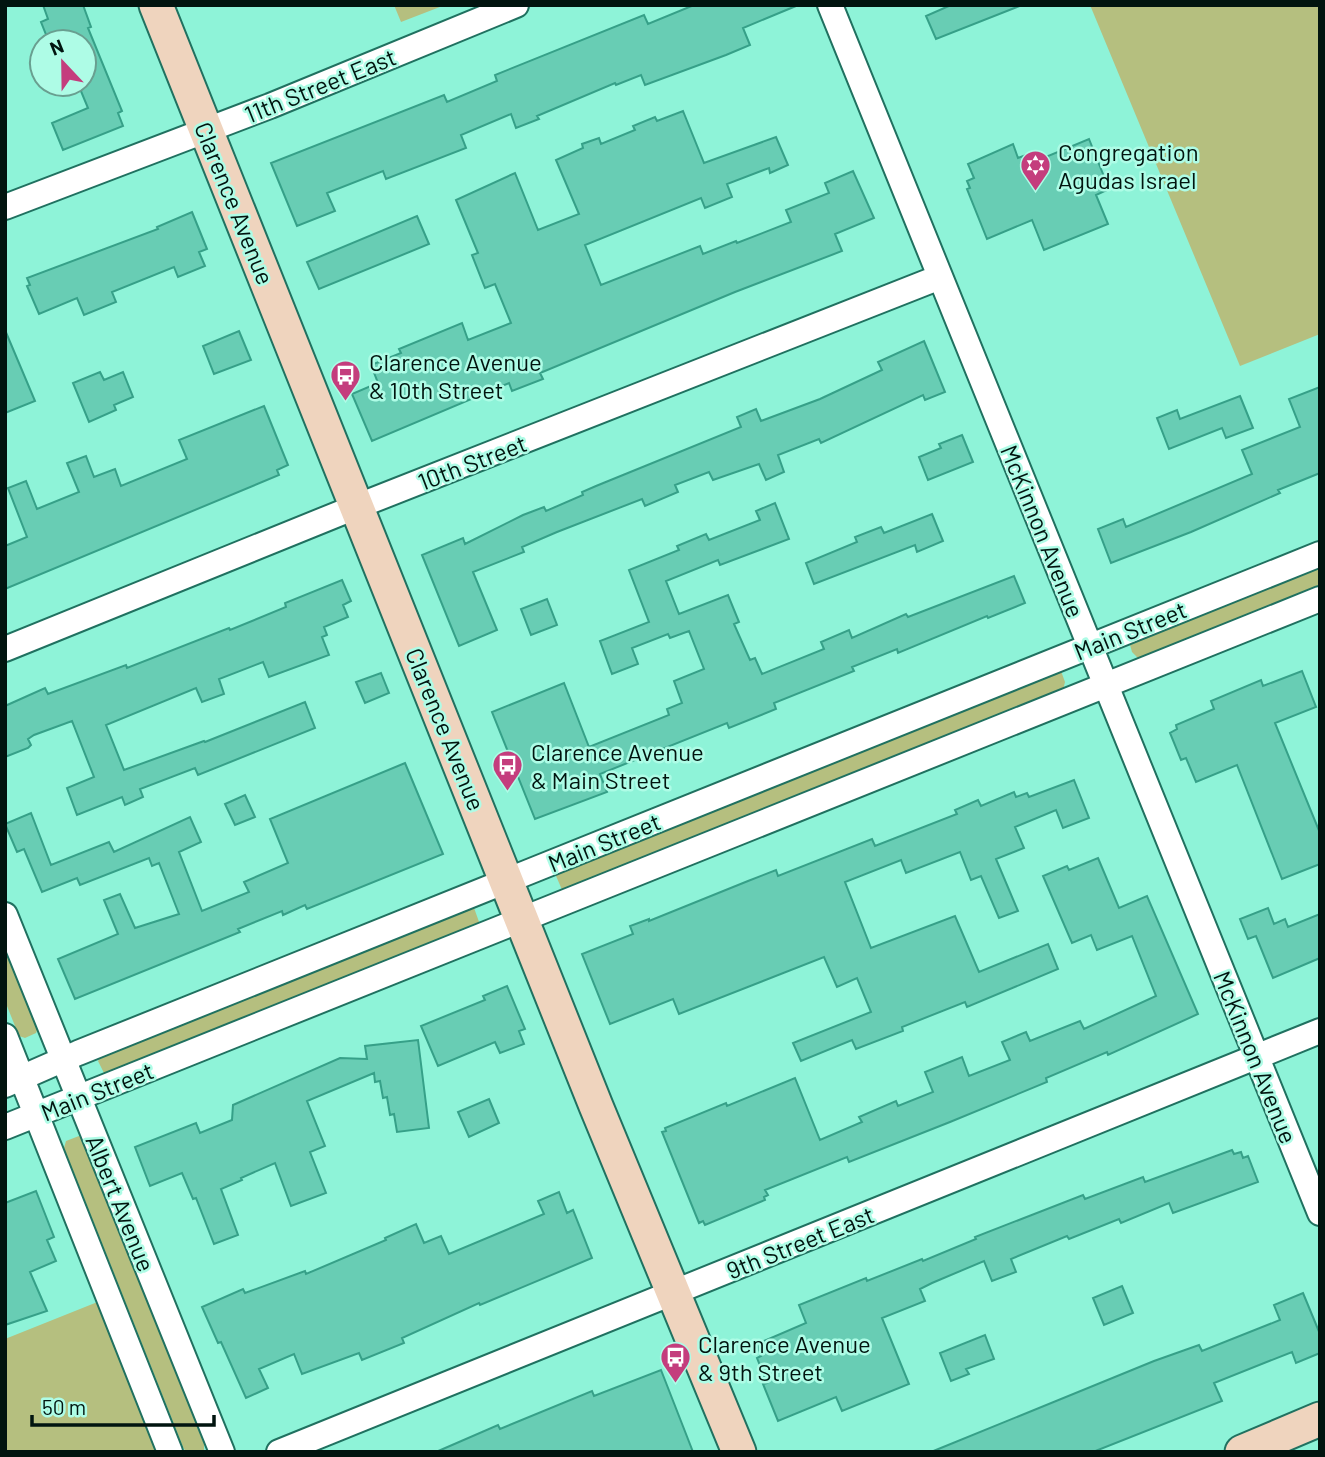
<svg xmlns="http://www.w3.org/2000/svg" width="1325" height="1457" viewBox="0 0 1325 1457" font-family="Barlow,sans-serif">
<rect width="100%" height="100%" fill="#8ef3d8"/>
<path fill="#b5bf7f" d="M394,5h51l-44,17z
M1090,5h230v329l-80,32z
M1320,561v25l-178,72h-4l-6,-6 -3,-11z
M1061,671l4,11 -2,8 -500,202 -10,-23z
M473,905l10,28 -378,142 -7,-14 4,-6z
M5,947l33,81 -2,5 -11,5 -6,-2 -14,-35z
M79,1136l4,4 121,304v8h-18l-3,-5 -119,-299 2,-7z
M110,1297l60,155h-165v-113z"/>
<path fill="#68cdb4" stroke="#36a088" stroke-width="2" d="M43,5h40l8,22 -3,1 34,83 -4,2 5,13 -60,24 -11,-27 36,-15 -10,-24h6v-42h-35l-8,-20 7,-3z
M694,5l102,1 -53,22 7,17 -24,10 -81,30 -4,-10 -25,10 -1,-2 -78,33 2,3 -23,9 -5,-14 -50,21 5,13 -80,31 -3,-8 -56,22 8,18 -38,15 -26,-63 173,-68 3,7 50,-21 -2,-6 149,-60 4,9z
M951,5h71l-86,34 -10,-23z
M683,111l21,52 72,-26 12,28 -18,8 -1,-5 -42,16 5,13 -27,11 -4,-10 -116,47 16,40 99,-39 3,8 33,-13 1,2 54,-21 -5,-12 43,-17 -4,-10 28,-12 21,47 -39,16 7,17 -107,41 -195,81 3,6 -31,12 -3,-8 -137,58 -20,-47 26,-11 -7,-18 30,-12 -2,-4 63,-26 6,17 43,-17 -16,-39 -10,4 -13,-33 6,-2 -22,-53 59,-27 23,57 41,-16 -23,-54 27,-12 -1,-4 17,-6 2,6 34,-14 -2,-4 22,-9 2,4z
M1089,139l20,50 -13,6 12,29 -64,26 -12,-30 -45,19 -20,-50 3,-1 -3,-7 7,-3 -6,-14 45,-20 5,14 8,-3 3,9z
M192,212l15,37 -8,3 6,14 -27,11 -4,-10 -62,25 4,10 -32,13 -7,-17 -38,16 -12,-28 3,-1 -3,-7 131,-49 -1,-2z
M417,216l12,28 -110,45 -12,-27z
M5,330l30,71 -30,12z
M239,331l12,29 -37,14 -11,-28z
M924,341l21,51 -20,8 -2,-5 -102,48 -2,-4 -41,16 6,17 -18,8 -7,-16 -46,16 -4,-8 -34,13 3,7 -33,14 -3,-7 -85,33 -35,15 2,5 -51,20 24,58 -38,16 -37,-91 41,-17 2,6 58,-29 21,-8 2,4 37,-16 -1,-3 14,-6 145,-59 -4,-10 19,-8 5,12 59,-22 62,-29 -4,-8z
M100,372l4,8 19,-8 10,25 -19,8 2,5 -27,12 -16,-39z
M1320,387v86l-42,17 2,3 -89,39 -80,31 -13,-34 25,-10 3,8 126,-53 -10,-24 58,-23 -11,-28z
M1240,396l13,32 -27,10 -4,-10 -53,21 -12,-31 20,-8 3,9z
M264,406l24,59 -11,5 2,5 -274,114v-43l22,-9 -19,-49 18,-7 11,28 42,-17 -12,-29 19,-7 8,21 21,-8 6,17 66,-27 -8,-19z
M962,435l11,27 -45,18 -9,-23 22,-9 -2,-4z
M775,503l14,36 -69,26 -2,-5 -52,21 13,33 49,-19 11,27 -5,2 16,36 5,-2 7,16 62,-25 -3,-7 28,-12 3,8 54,-24 2,3 106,-41 11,27 -37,15 -1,-2 -89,37 -1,-4 -45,18 2,4 -80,32 2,6 -47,19 -2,-5 -127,51 7,18 -72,27 -43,-107 72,-29 25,64 80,-32 -2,-6 15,-6 -8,-22 30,-12 -15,-38 -19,7 -2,-4 -36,14 6,16 -26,10 -12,-33 49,-19 -20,-52 50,-20 -2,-4 29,-12 3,6 51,-20 -4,-9z
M932,514l11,27 -26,11 -2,-7 -101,39 -8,-21 51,-21 -2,-5 26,-10 3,6z
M342,580l9,21 -8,4 5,12 -24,10 3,8 -5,2 7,18 -60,22 -6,-15 -44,17 5,15 -22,8 -6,-14 -90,37 18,45 80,-29 1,1 100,-40 10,26 -117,47 -3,-7 -55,21 3,8 -18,8 -3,-8 -45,18 -10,-27 27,-11 -22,-56 -38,14 -6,4 3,6 -3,3 -23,9v-51l40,-18 3,6 78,-29 1,3 102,-40 1,2 56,-23 -1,-4z
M547,599l10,26 -26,10 -10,-26z
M1302,671l14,36 -41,16 45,110v31l-38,15 -45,-114 -41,17 -10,-24 -5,2 -11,-27 7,-4 -1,-4 38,-16 -3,-8 50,-21 2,6z
M381,673l8,20 -24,10 -9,-21z
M405,763l38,91 -136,55 -2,-4 -22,10 -1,-4 -44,18 2,3 -165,67 -17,-40 60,-25 -14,-34 16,-6 15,34 44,-14 -20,-51 -7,3 -3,-8 -69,27 -3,-7 -35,14 -18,-43 -7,3 -12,-28 26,-11 20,52 58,-23 5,10 76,-35 11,25 -22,10 23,59 47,-19 -5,-10 44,-19 -18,-44z
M1074,780l15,38 -26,10 -7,-18 -41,17 9,21 -28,11 22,52 -19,7 -18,-42 -10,4 -11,-28 -54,21 -5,-13 -56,22 26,66 84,-32 24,56 69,-28 10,25 -91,38 -2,-5 -63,25 1,4 -47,18 -4,-9 -51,21 -8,-18 78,-31 -14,-34 -20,9 -13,-30 -145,57 -6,-15 -63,25 -28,-70 51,-20 -3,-8 19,-7v2l99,-40 28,-11 2,6 94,-37 3,7 82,-32 -2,-4 23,-10 3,6 33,-14 2,5 11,-4 2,4z
M245,795l10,22 -20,8 -10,-21z
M1098,858l21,50 28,-12 51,118 -90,41 -1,-3 -61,26 1,4 -97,40 -101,40 -2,-5 -82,33 3,5 -4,2 1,3 -60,25 -2,-4 -4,2 -37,-91 4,-1 -1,-3 61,-25 1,3 68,-28 25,62 42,-18 -3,-5 37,-16 2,5 35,-14 -8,-20 37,-15 7,19 41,-16 -8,-18 24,-10 4,9 50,-20 4,8 72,-33 -24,-60 -35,14 -6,-15 -19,8 -29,-67 24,-10 2,4z
M1268,908l6,16 11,-5 3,8 32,-13v44l-47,20 -17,-42 -8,3 -8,-20z
M507,986l18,43 -6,2 5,13 -24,9 -5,-11 -57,24 -17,-40 64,-26 -2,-4z
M418,1040l11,88 -32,4 -3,-18 -4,1 -3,-18 -4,1 -3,-17 -5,1 -1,-9 -67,28 18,45 -15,6 16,41 -35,13 -16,-43 -34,15 1,2 -21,9 17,46 -24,9 -18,-46 -3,1 -11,-26 -32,13 -15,-39 61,-24 4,10 32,-13 1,-15 107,-47 27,1 -2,-13z
M489,1099l10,24 -30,14 -11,-25z
M1232,1150l2,4 7,-2 2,6 5,-2 10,26 -85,31 -4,-10 -48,20 -2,-4 -50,20 -2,-3 -56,23 5,13 -24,9 -8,-20 -52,22 -12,6 5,12 -43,17 27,66 -67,27 -6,-14 -58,24 -15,-37 4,-1 -10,-25 4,-2 -4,-12 49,-21 -7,-18 67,-27 1,3 55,-22 1,2 53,-22 -1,-2 108,-42 2,4 58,-22 2,5z
M36,1191l18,46 -7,3 9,21 -26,11 17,39 -42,14v-122z
M559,1192l8,21 6,-3 19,48 -112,47 -1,-2 -77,35 2,5 -42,17 -3,-7 -57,21 -8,-20 -35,15 9,19 -22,10 -25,-56 -3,1 -16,-36 41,-18 2,4 60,-22 1,3 80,-34 -1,-2 31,-14 8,19 17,-7 8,18 95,-40 -6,-13z
M1122,1286l11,27 -29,12 -11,-27z
M1303,1293l17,41v19l-24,10 -4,-11 -78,31 8,18 -129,51h-162l223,-91 45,-16 3,6 78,-31 -6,-15z
M985,1335l9,24 -28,10 3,5 -18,7 -11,-28z
M661,1370l32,82h-257l62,-27 2,4 92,-38 2,5z"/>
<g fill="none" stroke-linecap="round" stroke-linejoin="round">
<defs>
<path id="street" d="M830,5l490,1208
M5,207l265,-101 246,-101
M5,649l353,-143 582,-229
M5,915l217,537
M5,1036l165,416
M5,1085l73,-32 1242,-499
M5,1127l1315,-528
M279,1452l1041,-421"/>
<path id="secondary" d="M156,5l440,1101 143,346
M1242,1452l78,-33"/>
</defs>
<use href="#street" stroke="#207160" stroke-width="28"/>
<use href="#secondary" stroke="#207160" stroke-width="37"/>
<use href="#street" stroke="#fff" stroke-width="24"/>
<use href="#secondary" stroke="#efd4be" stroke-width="33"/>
</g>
<defs>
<symbol id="synagogue-pin" viewBox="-11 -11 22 30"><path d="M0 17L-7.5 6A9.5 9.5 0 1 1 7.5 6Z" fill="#c43d7d" stroke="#aefce6"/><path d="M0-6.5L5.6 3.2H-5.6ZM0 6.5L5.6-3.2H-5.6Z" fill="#fff"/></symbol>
<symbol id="bus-pin" viewBox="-11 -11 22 30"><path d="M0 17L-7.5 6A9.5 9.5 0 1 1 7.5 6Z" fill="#c43d7d" stroke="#aefce6"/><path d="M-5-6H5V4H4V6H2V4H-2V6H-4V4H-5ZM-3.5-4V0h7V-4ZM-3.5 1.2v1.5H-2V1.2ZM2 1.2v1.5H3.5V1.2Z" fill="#fff"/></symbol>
</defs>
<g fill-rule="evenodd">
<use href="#synagogue-pin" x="1018" y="148" width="35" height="47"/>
<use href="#bus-pin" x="328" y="358" width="35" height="47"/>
<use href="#bus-pin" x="490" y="748" width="35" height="47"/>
<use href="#bus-pin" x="658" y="1340" width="35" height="47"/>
</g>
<g text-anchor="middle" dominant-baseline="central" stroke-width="5" stroke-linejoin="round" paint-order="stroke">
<g font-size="24" fill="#01140f" stroke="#aefce6">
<text transform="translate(320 85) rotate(-22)">11th Street East</text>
<text transform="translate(235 203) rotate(68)">Clarence Avenue</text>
<text transform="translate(472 462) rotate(-21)">10th Street</text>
<text transform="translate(1043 531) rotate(68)">McKinnon Avenue</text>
<text transform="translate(1130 630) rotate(-22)">Main Street</text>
<text transform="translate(446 729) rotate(68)">Clarence Avenue</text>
<text transform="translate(604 842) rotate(-22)">Main Street</text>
<text transform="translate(1256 1057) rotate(68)">McKinnon Avenue</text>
<text transform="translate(97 1091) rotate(-22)">Main Street</text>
<text transform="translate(121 1203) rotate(68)">Albert Avenue</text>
<text transform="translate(800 1242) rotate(-22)">9th Street East</text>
</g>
<g font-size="24" fill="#01140f" stroke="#aefce6" text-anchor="start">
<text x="1058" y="151">Congregation<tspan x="1058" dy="28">Agudas Israel</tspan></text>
<text x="369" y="361">Clarence Avenue<tspan x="369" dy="28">&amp; 10th Street</tspan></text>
<text x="531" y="751">Clarence Avenue<tspan x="531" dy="28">&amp; Main Street</tspan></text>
<text x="698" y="1343">Clarence Avenue<tspan x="698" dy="28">&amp; 9th Street</tspan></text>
</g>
</g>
<rect width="1325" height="1457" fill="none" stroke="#01140f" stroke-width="14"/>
<g transform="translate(63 63) rotate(338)"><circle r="33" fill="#aefce6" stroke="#699f90" stroke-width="2"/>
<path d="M0-5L12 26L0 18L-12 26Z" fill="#c43d7d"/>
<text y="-10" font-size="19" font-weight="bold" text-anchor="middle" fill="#01140f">N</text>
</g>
<path d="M32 1415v10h182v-10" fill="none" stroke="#01140f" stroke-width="3.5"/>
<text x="42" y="1415" font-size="21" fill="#01140f" stroke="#aefce6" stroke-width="5" paint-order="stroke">50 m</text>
</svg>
